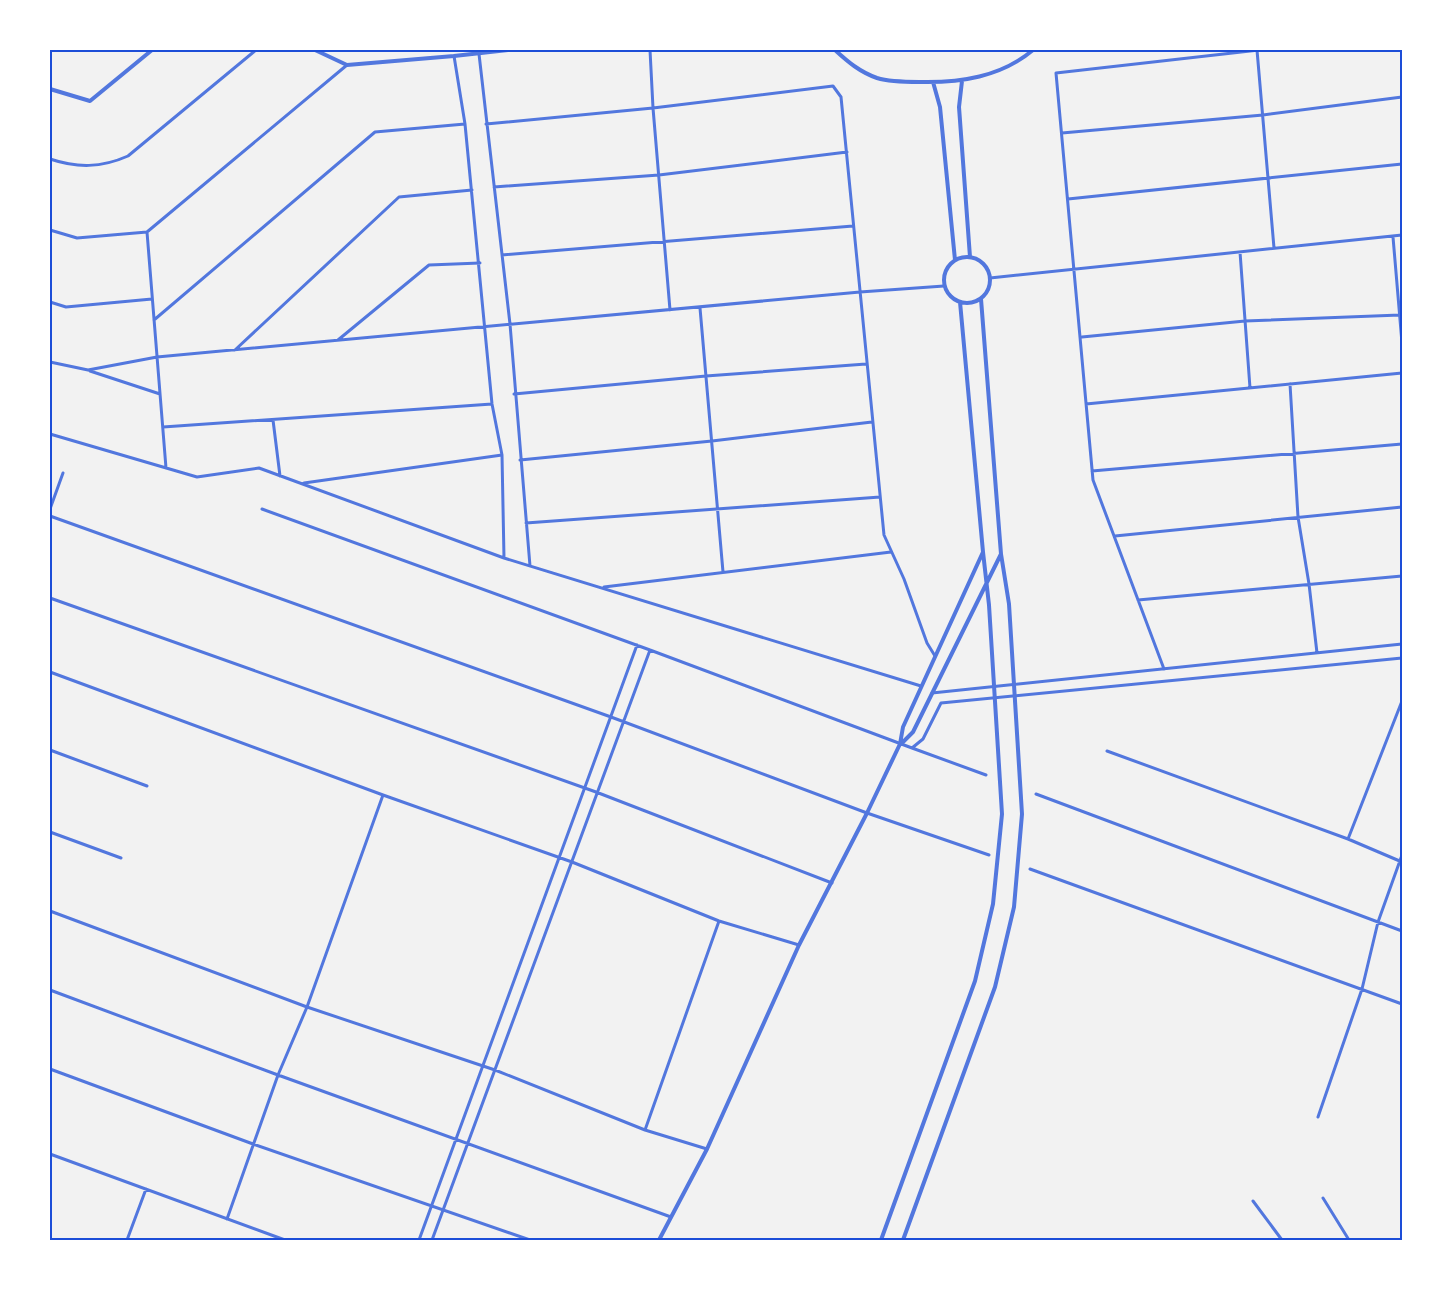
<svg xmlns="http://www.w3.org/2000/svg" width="1452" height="1290" viewBox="0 0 1452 1290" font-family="'Work Sans',sans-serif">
<rect width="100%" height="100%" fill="#f2f2f2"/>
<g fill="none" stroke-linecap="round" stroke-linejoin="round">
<path stroke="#5277de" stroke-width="3" d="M650,50l3,58 17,202
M1257,50l17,198
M479,54l31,270 20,242
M454,56l11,68 27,280 10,51 2,103
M486,124l167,-16 180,-22 8,11 43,438 20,44 23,64 8,13
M1062,133l201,-18 139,-18
M50,159c27,9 51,9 78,-3l128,-106
M494,187l165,-12 188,-23
M1068,199l334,-35
M50,230l27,8 70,-6 200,-167
M147,232l19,236
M1393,237l9,106
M1240,252l10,136
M502,255l351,-29
M990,278l412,-43
M50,302l16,5 86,-8
M700,308l23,264
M154,320l221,-188 90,-8
M1082,337l163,-16 155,-6
M338,340l91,-75 51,-2
M235,350l164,-153 73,-7
M50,362l38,8 69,-13 703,-65 84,-6
M90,371l70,23
M1290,384l8,133 11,67 8,69
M514,394l192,-18 160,-12
M1086,404l316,-31
M273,420l7,56
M163,427l329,-23
M50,434l147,43 62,-9 245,90 417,128
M520,460l192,-19 160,-19
M1092,471l310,-27
M304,483l198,-28
M50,509l13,-36
M262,509l388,141 262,98 11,-9 18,-36 461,-45
M50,516l561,201 256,96 122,42
M526,523l354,-26
M1115,536l287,-29
M604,587l287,-35
M50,598l546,194 236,91
M1138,600l264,-24
M1164,669l-71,-189 -37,-407 203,-23
M50,672l333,123 189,67 147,59 80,24
M932,693l470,-49
M912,748l74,27
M50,750l97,36
M1107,751l241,88 54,23
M1036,794l366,137
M50,832l71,26
M1348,839l54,-138
M1030,869l372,135
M50,911l257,96 188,63 150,60 62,19
M50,990l228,85 393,142
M50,1069l203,75 277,96
M1318,1117l44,-128 16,-67 24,-67
M645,1130l74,-209
M50,1154l235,86
M1323,1198l26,42
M1253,1201l29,39
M227,1219l51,-144 29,-68 76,-212
M127,1240l19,-51
M419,1240l218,-595
M432,1240l218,-590"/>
<path stroke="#5277de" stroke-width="4" d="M315,50l32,15 107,-9 54,-6
M835,50c13,12 25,22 42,28 13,4 29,4 42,4 41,1 82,-5 114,-32
M962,81l-3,26 11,150
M933,82l7,25 15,153
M50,89l40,12 62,-51
M944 280a23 23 0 1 1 46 0a23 23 0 1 1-46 0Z
M901,744l12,-12 88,-178 -20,-255
M659,1240l48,-91 92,-204 68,-132 33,-69 3,-17 80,-175 -23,-250
M881,1240l94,-259 18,-77 9,-90 -13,-209 -6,-53
M903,1240l92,-253 19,-80 8,-93 -13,-210 -8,-50"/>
</g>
<rect width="1452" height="1290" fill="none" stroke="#ffffff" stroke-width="102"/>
<rect x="51" y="51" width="1350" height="1188" fill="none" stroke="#1d4ed8" stroke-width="2"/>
</svg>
